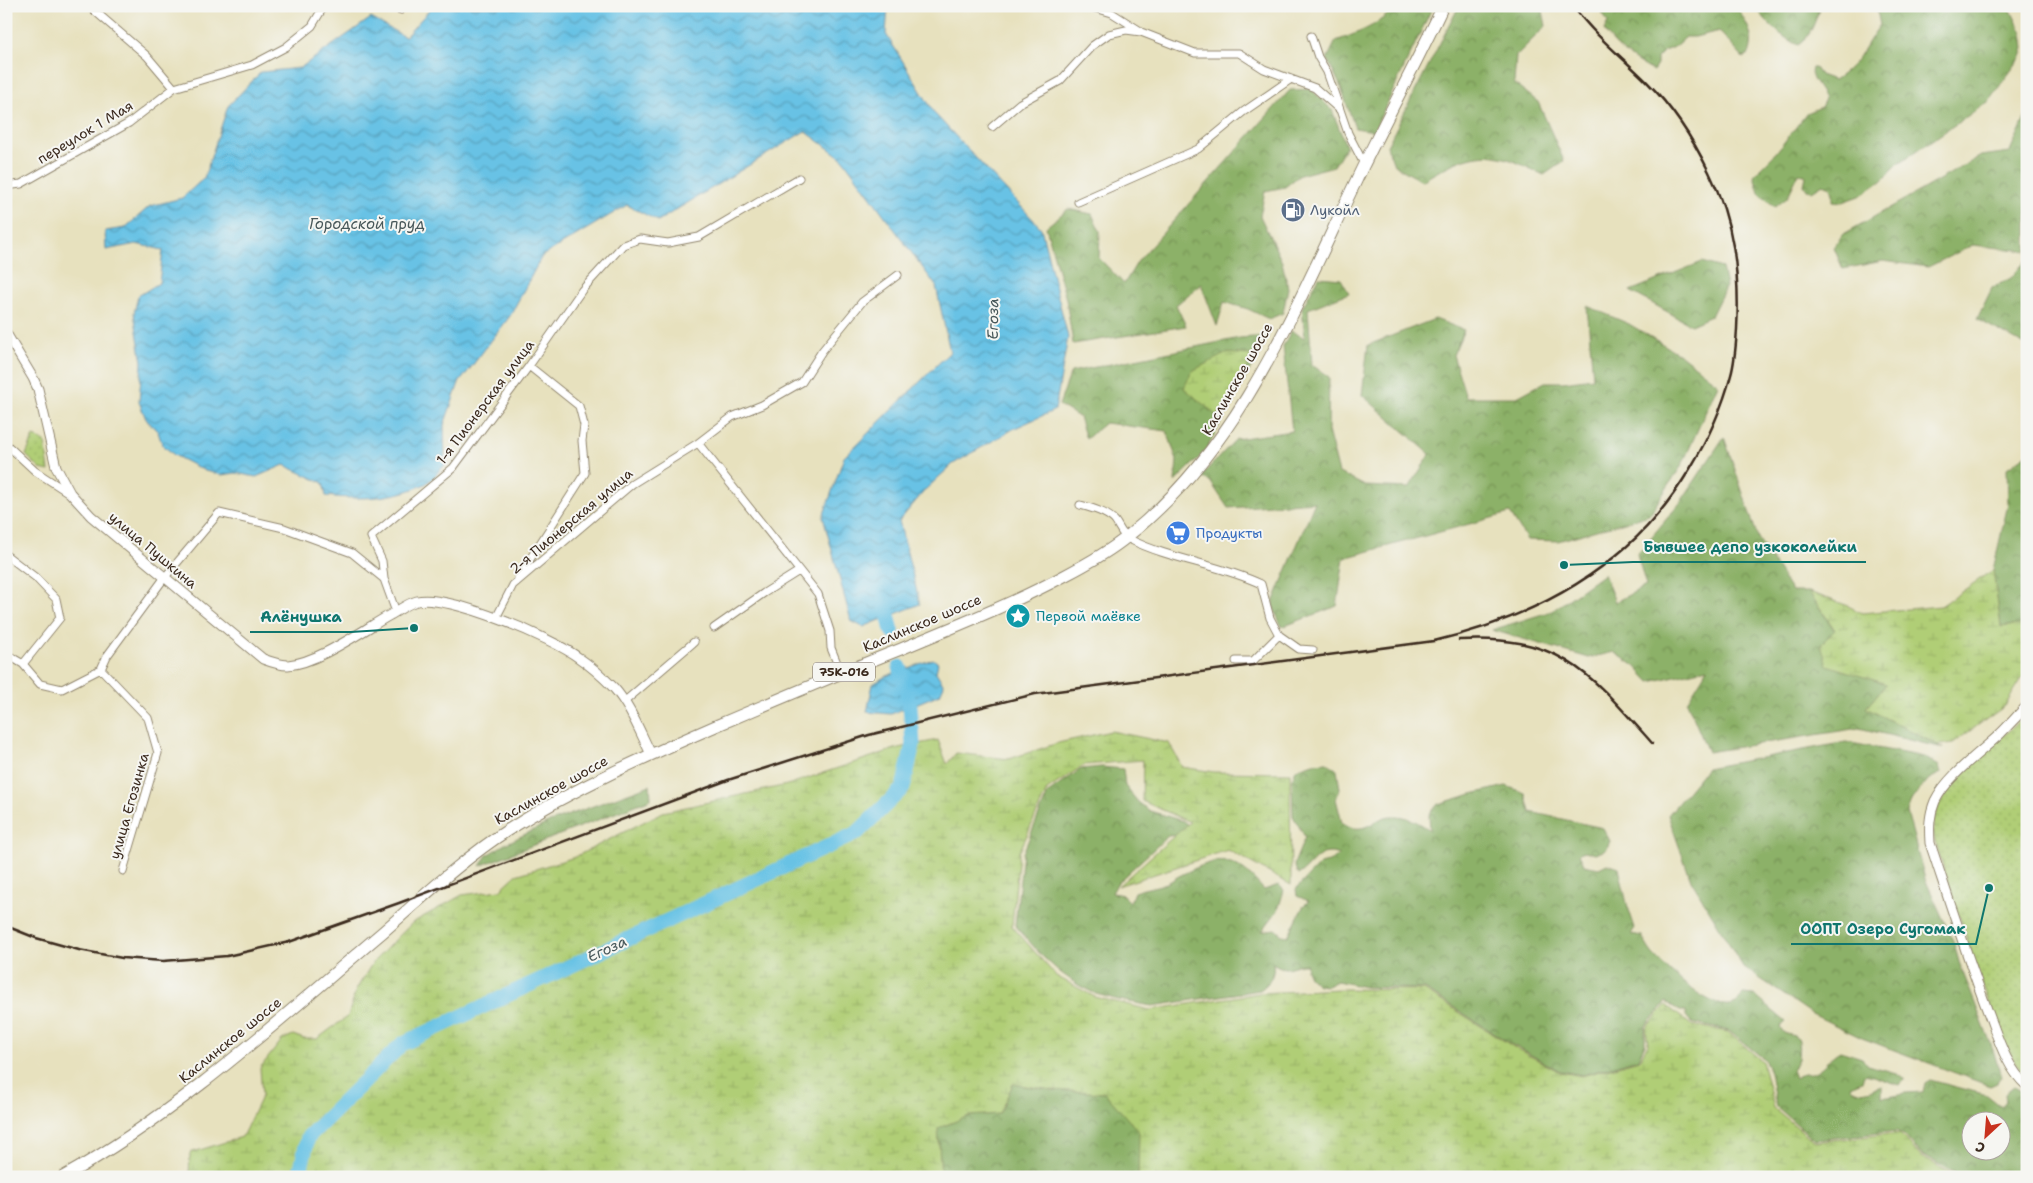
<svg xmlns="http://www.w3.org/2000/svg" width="2033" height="1183" viewBox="0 0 2033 1183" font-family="'Shantell Sans',sans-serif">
<defs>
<pattern id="forest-crowns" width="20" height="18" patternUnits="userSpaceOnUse" patternTransform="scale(1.25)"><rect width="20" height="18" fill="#8cb167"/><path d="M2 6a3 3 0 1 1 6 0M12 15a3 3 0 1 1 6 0" fill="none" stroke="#749054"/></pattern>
<pattern id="wetland-marsh" width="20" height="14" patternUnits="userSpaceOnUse" patternTransform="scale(1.25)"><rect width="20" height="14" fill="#b0ce76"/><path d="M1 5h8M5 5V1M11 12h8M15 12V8" fill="none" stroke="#98b166"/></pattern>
<pattern id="park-dots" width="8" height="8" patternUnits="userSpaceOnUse" patternTransform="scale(1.25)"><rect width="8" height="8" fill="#b0ce76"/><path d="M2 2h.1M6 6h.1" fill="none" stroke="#98b166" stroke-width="1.8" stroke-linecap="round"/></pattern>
<pattern id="water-waves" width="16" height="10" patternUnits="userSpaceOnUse" patternTransform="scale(1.25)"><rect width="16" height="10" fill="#68c2e5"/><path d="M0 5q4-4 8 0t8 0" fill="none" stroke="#579eb9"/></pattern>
</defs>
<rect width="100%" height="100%" fill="#f6f6f2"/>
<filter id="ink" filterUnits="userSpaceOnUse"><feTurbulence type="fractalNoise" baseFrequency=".02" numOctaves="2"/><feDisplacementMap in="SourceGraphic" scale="10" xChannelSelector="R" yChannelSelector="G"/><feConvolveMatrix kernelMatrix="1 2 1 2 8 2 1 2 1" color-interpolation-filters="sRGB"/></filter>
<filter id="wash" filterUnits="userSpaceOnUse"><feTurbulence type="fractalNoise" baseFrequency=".0096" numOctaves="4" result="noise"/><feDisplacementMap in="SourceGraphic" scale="20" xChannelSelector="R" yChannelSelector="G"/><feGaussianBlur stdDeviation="1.12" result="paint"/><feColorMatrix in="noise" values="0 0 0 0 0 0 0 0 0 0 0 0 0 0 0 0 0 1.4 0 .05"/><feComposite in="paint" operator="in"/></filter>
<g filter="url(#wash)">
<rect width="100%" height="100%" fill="#e7e1be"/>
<path fill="url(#forest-crowns)" stroke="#646e42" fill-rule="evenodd" d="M1396,6h37l-59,125 -19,-3 -15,-43 -13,-26 9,-18c24,-9 42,-15 60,-35z
M1459,6h83l4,20 -30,30 -2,27 24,19 26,59 -20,14c-14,-6 -29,-15 -44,-18 -28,-7 -55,10 -78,24l-28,-16 -7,-19z
M1597,6h139c10,17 20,29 13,48l-6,4 -24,-27 -24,6h-9l-10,9 -12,5 -7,7v7l-4,6c-19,-11 -37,-22 -49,-41l4,-8z
M1755,6h65c-5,15 -8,30 -22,39 -16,-7 -33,-24 -43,-39z
M1876,6h133l13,27 2,15 -3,9 -33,45 -89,61 -18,18 -21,15 -17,6 -10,-1v-8l-2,-6 -8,-3 -11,7 -5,-1 -3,-5 2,-9 -7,-3 -12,25 -12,9 -16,-14 -5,-18 20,-20 33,-42 14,-6 4,-8c-4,-10 -17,-21 -13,-31h3l5,7 14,5c27,-17 28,-31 46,-55z
M1311,89l21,21 14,36 -12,20 -34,9 -15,12 -20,4 -5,25 22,46 6,26 -5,25 -14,6 -21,-10 -24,-7 -7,24 -16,-42 -25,21 10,21 -113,18 -7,-45 -20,-72 22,-18 24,5 8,17 -1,27 25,26 14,-23 152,-171z
M2027,114v137l-54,-6 -45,22 -45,-6 -40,8 -9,-21 8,-13 139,-79 29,-4z
M2027,259v87l-50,-27 15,-31 19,-10z
M1702,262l20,6 4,18 -15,30 -20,9 -61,-34z
M1319,277l22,2 8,14 -41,16 4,56 17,12 -1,54 11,42 26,13 44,2 21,-34 -68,-59 6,-50 67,-26 29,11 -11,25 13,42h51l28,-15h18l30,-4 -6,-72 42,18 52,31 37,29 -36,81 -33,50 -91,26 -31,-1 -17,-27 -166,45 -7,48 -55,21 -10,-22 43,-103 -87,6 -18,-27 -10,-4 36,-38 56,-8 -9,-85 8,-15 14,7 -3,-30z
M1268,336l-63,116 -30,30 2,-22 -10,-29 -62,-8 -19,16 -7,-22 -20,-12 12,-33 169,-34z
M1724,437l34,101 34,54h17l26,39 51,53 -20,24 77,40 -84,-20 -151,24 -21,-50 21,-34 -58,14 -15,-16 -21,-14 -25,6 -97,-28 60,-19 52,-37 11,28 31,-16 -9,-32 43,-51z
M2027,454v170l-26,3 -8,-57 15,-66 -1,-36z
M1846,742l78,15 15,9 2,7 -12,6 -17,20 -5,13 18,67 29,64 5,19 35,91 7,24 -4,6 -7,3 -128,-48 -50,-24 -69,-47 -52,-87 -23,-65 39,-47z
M1327,762l10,8 3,19 -4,10 6,24c25,15 31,-7 51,-7 13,-1 27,7 37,14l-1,-15 9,-11 34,-10 34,-8 19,7 5,19 73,16 7,13 -4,9 -11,4 -10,-3 -6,2 5,12 15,3 8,-4 12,4 8,36 8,24 -4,6 11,2c3,6 6,12 10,17 13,15 63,63 84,50 3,-1 5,-6 7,-9l11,1 32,27 -6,5 4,6 10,3 5,4 -1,19 -6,11 3,8c9,-6 15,-3 23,-8 9,-6 11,-13 22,-19l22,7 6,7 28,8 9,6 -5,6c-13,-3 -23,-9 -36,-11l-2,7 -12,5c6,11 22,3 32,0v11l24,-4 17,-1 2,-9 5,-3 57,15 15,12 4,-6 -1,-7 9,-7 13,9v81h-20l-2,-7 -42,7 -43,-23 -15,-18 -8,-5 -82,9 -39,-34 -6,-34 -6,-13 -35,-28 -37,-8 -6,-7v-5h-6l-14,-9 -21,25v17l-7,15 -55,16 -23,-4 -49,-27 -86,-55 -60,-2 -28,-6 -10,5 -9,-1 -9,-8 -3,-7 1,-6c-16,-1 -18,10 -34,-1 2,12 -3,20 -13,27l-108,16 -33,-6 -23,-6 -18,-9 -18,-13 -18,-16 -27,-31 8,-72 25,-60 33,-24 21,-2 21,2 2,17 13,16 12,9 33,10 9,7 -12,7 -12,1 -50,46 -6,11 11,2 7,7 4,-10c11,-4 22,-5 33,-9 5,-2 9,-6 14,-8 41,-21 53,-19 83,15l15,-5 5,5 -6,20 -16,21 13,-2 7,6 6,1 16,-31 5,-4 -12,-5 -1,-7 24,-25 9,-2 11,-7c-23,-8 -26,10 -42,20l-4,-11 11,-27 -12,-21 -1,-36 4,-11 17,-6zM1970,1120h30v30h-30z
M650,785l1,14 -171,67 7,-11 18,-11 45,-22z
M1013,1084l39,6 53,3 35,39 -2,45h-197l-3,-49 31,-12 30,-2z"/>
<path fill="url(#wetland-marsh)" stroke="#767c4a" d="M1227,353l24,2 -7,24 -27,37 -33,-28 8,-17z
M1993,570l8,57 26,-3v46l-22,36 -52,37 -15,2 -72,-37 20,-24 -59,-19 -6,-21 14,-14 -26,-38 37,13 16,8 79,-7z
M1111,731l58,12 13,24 32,5 76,1 1,112 -63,-35 -110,36 72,-64 -48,-21 1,-41 -59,5 -37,25 -28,63 -7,73 44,50 39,21 55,13 110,-17 80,-4 84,1 93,59 43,23 22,4 57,-16 9,-16 -2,-16 20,-23 25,20 37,7 34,29 12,47 41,34 84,-9 21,23 38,21h-820l1,-45 -34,-39 -53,-3 -39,-6 -14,30 -30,2 -31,12 3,49h-752l1,-24 52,-16 20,-42 -2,-27 22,-28 11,-5 11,4h13l31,-23 8,-26 17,-28 39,-39 50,-28 38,-5 16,-15 59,-18 88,-45 124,-27 111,-37 40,-8 9,24 9,-11 53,6 49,-16z"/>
<path fill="url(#park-dots)" stroke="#767c4a" d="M34,436l11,6 4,29 -9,-2 -14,-14z
M2027,712v369l-20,-32 -28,-73 -44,-134c-2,-11 -3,-20 1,-30 10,-29 69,-74 91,-100z"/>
<path fill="url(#water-waves)" stroke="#527682" d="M433,6h455l-2,28 49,80 106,114 27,109 -13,73 -40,18 -62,36 -27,25 -27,32 21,83 -57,23 -12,-6 -28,-104 21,-60 106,-105 -14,-66 -93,-127 -38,-28 -147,90 -31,-16 -85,51 -32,60 -51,67 -15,42 1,40c-6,6 -13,15 -20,19 -30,15 -67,16 -99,12l-3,-13 -39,-18 -28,12 -20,-4 -15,2 -16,-4 -31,-16 -12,-11 -4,-12 -12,-13 -7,-17 3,-40 -8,-49 4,-17 21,-13 4,-33 -27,-6 -30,6 -1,-19 20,-3 25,-22 32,-8 22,-20 24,-72 33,-34 39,-4 71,-50 34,19z
M933,659l5,4 -2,9 8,13 -4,9 -49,20 -24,-2 6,-28 13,-8z"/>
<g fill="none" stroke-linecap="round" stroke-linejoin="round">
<path stroke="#68c2e5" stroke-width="15" d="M884,599l8,32
M900,667l10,39 1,12
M299,1177l9,-40 94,-93 455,-211 46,-45 10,-43 -1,-16"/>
</g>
</g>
<g filter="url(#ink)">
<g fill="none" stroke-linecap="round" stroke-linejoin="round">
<defs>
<path id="minor" d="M89,6l58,50 27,32
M388,6l13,4
M1088,6l24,7 27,17
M1311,36l7,21 9,15 21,61 16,31
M992,127l28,-24 40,-22 32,-35 17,-12 17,-4 15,2 54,21h44l25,16 51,19 25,22
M6,186l15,-2 108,-61 45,-35 78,-23 34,-18 26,-21 12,-20
M1078,202l120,-53 45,-37 48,-33
M698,443l120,151 12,37 1,17 10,25
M6,444l29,27 34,22
M1080,505c11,3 27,7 35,16 4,5 7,15 14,18 42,21 90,25 132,45l9,34 9,17 -26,26h-17
M6,555l29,22 21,22 4,19 -37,46
M518,578l67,-105 -3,-32 2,-16 -5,-19 -50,-40
M384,579l12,33
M496,618l17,-33 119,-101 66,-41 34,-26 30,-12 40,-23 20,-31 40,-49 36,-27
M714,628l50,-35 35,-22
M1279,635l20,14 14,1
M6,654l17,10 17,20 22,5 39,-20 47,49 10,35 -35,118
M101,669l6,-13 58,-79 54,-64 65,15 68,25 32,26 -2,-18 -11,-24 82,-69 76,-102 53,-76 41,-45 17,-6 28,4 31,-6 100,-59
M624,702l70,-60"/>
<path id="tertiary" d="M6,333l27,45 5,11 18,78 14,26 21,23 172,143c8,3 16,6 25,6 30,-2 75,-35 102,-50 8,-4 18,-12 27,-14 31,-7 136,37 162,57 12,8 25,20 35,30 16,18 26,44 37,66
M2027,706c-9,9 -18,19 -27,28 -20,19 -53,42 -65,67 -6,14 -6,27 -5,42 19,57 37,114 58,169 10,26 18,55 39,74"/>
<path id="primary" d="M63,1177c118,-66 218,-159 321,-246 40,-35 79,-72 124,-101 66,-42 139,-74 210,-105 61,-26 122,-52 183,-76 55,-23 111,-45 163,-73 23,-12 45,-24 64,-40 113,-90 166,-226 227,-353 28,-59 60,-117 88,-177"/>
</defs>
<use href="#minor" stroke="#91866e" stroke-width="9"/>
<use href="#tertiary" stroke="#91866e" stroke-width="11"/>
<use href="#primary" stroke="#91866e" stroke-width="13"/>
<use href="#minor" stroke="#fff" stroke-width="7"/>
<use href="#tertiary" stroke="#fff" stroke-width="9"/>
<use href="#primary" stroke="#fff" stroke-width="11"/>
<path stroke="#3b2a1e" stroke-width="2.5" d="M1459,640c101,-6 131,33 193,103
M6,926l30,12 43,12 43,8 41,3 64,-5 62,-14 110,-39 329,-123 141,-45 166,-41 399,-53c69,-16 138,-46 192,-94 47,-41 89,-111 105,-172 4,-14 5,-31 6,-46 3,-55 -3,-107 -28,-157 -16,-33 -35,-63 -62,-90 -25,-25 -53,-47 -74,-76"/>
</g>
</g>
<defs>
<symbol id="fuel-disc" viewBox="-11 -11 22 22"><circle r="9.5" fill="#5c6f8a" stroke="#f6f6f2"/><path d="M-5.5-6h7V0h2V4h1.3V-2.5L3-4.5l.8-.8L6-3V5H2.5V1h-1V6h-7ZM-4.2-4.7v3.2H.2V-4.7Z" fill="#fff"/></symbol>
<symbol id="supermarket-disc" viewBox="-11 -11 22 22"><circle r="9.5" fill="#3f7fe0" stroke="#f6f6f2"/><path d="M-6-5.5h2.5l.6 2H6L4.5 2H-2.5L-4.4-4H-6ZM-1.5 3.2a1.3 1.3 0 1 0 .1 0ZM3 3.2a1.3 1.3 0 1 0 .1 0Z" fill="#fff"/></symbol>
<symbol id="sight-disc" viewBox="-11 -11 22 22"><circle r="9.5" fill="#0f9aa8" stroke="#f6f6f2"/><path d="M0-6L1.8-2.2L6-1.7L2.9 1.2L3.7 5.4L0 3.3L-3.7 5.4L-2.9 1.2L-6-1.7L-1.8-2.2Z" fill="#fff"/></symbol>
</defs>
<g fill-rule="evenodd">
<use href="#fuel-disc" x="1279" y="196" width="28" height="28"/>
<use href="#supermarket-disc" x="1164" y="519" width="28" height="28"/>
<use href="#sight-disc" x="1004" y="602" width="28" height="28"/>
</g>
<g text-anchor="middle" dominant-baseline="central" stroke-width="4" stroke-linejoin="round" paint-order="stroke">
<rect fill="#f6f6f2" stroke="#73675e" stroke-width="1" x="813" y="662.5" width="62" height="19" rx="4"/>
<g font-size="12" font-weight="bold" fill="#3b2a1e">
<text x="844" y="672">75К-016</text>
</g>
<g font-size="14" fill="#3b2a1e" stroke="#f6f6f2">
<text transform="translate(85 132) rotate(-31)">переулок 1 Мая</text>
<text transform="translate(1237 379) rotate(-60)">Каслинское шоссе</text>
<text transform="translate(485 402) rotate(-53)">1-я Пионерская улица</text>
<text transform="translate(571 521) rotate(-40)">2-я Пионерская улица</text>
<text transform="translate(153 550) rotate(40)">улица Пушкина</text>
<text transform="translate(922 623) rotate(-23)">Каслинское шоссе</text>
<text transform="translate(551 790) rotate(-29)">Каслинское шоссе</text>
<text transform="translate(129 806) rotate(-74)">улица Егозинка</text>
<text transform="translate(230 1040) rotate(-39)">Каслинское шоссе</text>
</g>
<g font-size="14" fill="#4e5e75" stroke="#f6f6f2" text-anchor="start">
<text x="1310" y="210">Лукойл</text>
</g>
<g font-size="14" fill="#366cbe" stroke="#f6f6f2" text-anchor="start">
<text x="1196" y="533">Продукты</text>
</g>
<g font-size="14" fill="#0d838f" stroke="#f6f6f2" text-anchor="start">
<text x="1036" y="616">Первой маёвке</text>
</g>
<g font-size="15" font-style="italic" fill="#48585a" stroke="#f6f6f2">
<text x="367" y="224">Городской пруд</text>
<text transform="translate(993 319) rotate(-89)">Егоза</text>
<text transform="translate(607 949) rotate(-25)">Егоза</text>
</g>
</g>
<path fill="none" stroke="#0f766e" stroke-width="2" d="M1564 565L1633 562H1866M414 628L351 632H250M1989 888L1976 944H1791"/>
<g fill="#0f766e" stroke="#f6f6f2" stroke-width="2">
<circle cx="1564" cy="565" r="5"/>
<circle cx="414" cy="628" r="5"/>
<circle cx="1989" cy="888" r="5"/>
</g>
<g font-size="15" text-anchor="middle" font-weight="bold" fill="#0f766e" stroke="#f6f6f2" stroke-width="4" stroke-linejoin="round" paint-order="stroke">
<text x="1750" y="552">Бывшее депо узкоколейки</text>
<text x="301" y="622">Алёнушка</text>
<text x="1883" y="934">ООПТ Озеро Сугомак</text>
</g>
<rect width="2033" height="1183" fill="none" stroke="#f6f6f2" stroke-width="25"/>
<g transform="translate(1986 1136) rotate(206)"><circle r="24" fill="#f6f6f2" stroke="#aba49d"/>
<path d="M0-4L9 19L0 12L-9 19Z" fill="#c8321e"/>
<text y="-8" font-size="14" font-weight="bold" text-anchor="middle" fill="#3b2a1e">С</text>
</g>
</svg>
